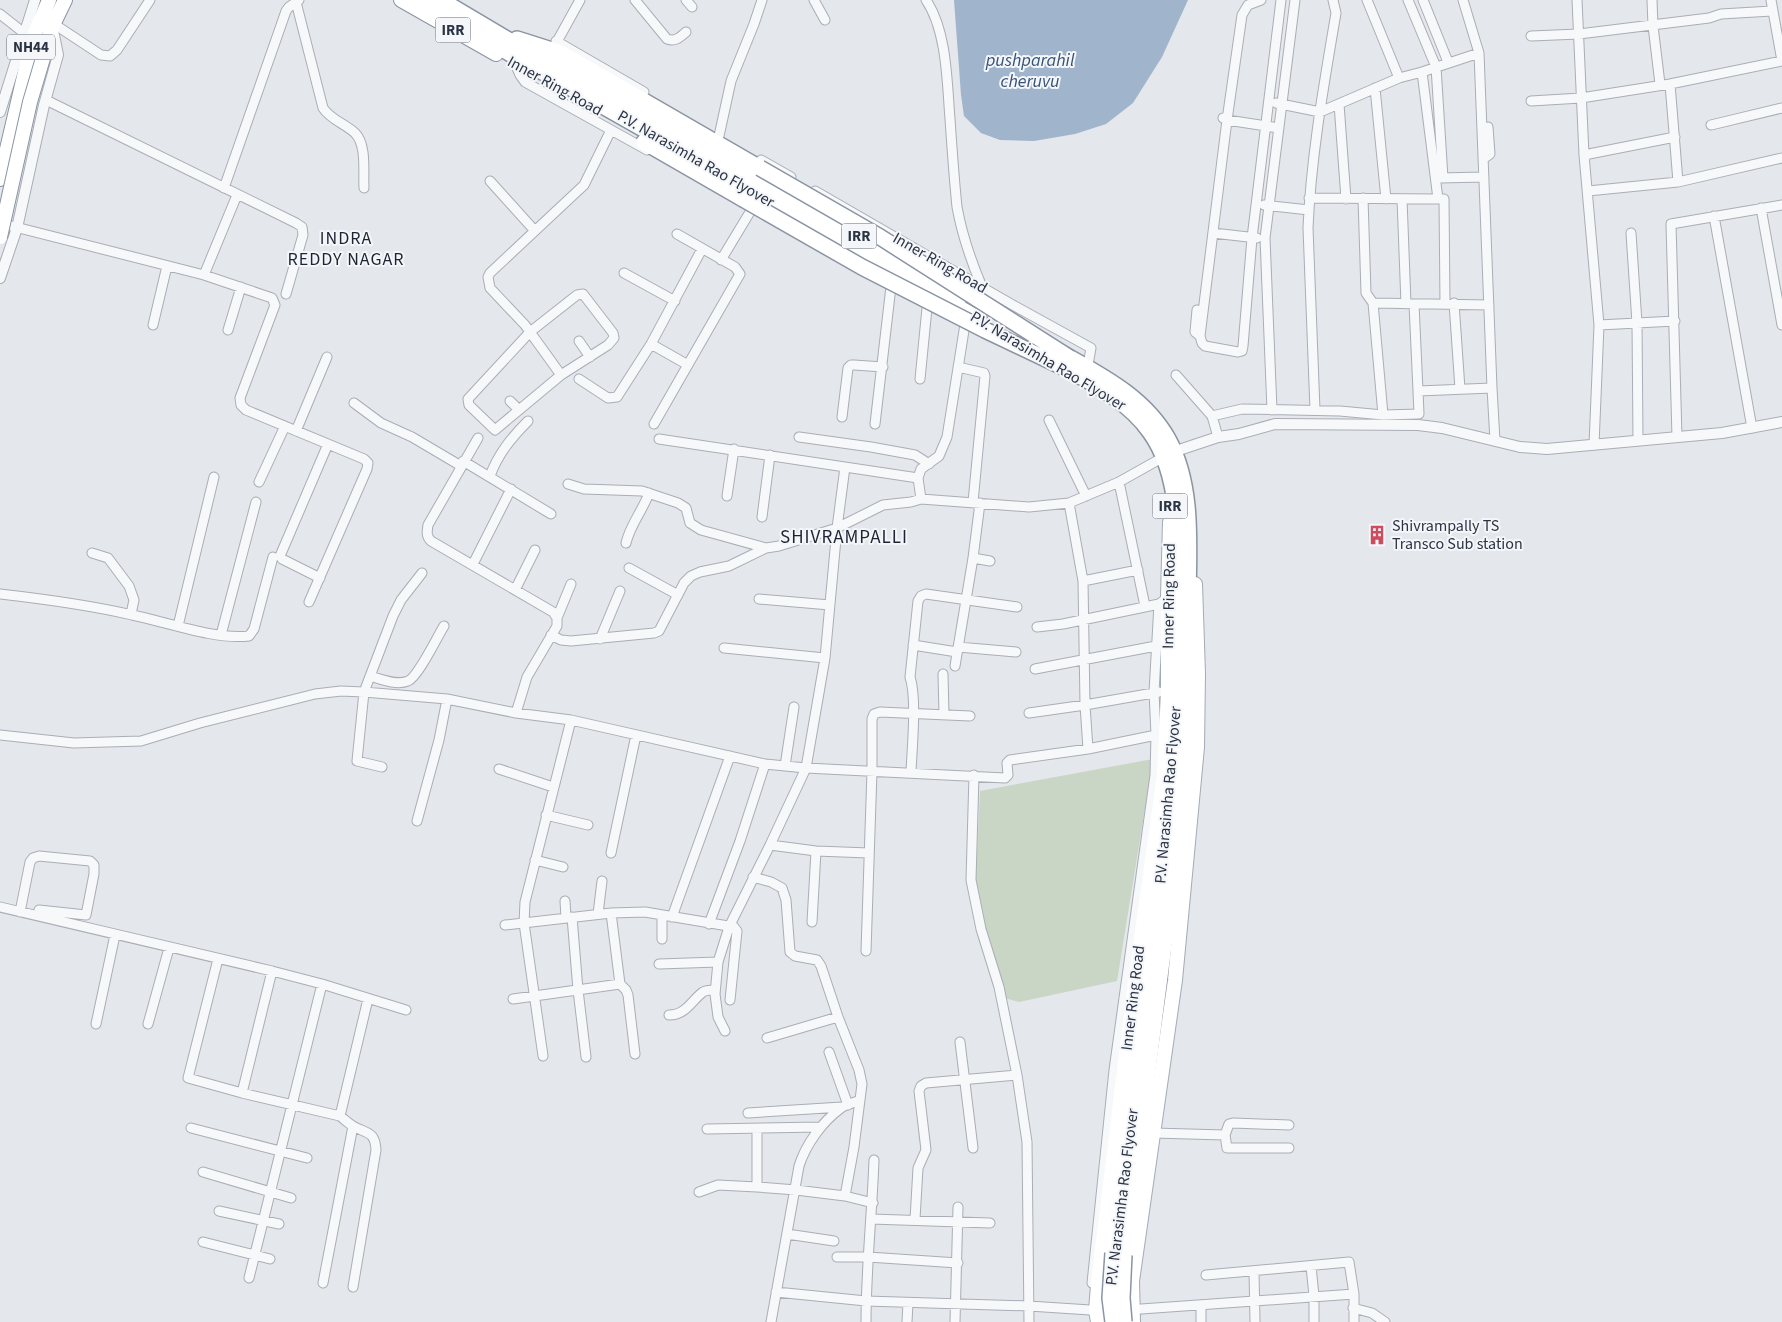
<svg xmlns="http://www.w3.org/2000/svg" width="1782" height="1322" viewBox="0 0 1782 1322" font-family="'Source Sans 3',sans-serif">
<rect width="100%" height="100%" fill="#e4e7eb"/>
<path fill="#c9d5c5" d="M1153,759l-36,222 -98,21 -18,-5 -26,-98 5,-108z"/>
<path fill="#a0b4cb" d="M954,0h234l-26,57 -29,46 -27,21 -31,10 -41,7 -34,-1 -19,-7 -17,-17 -3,-21z"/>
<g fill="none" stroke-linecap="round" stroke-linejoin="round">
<defs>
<path id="minor" d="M635,0l32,39c9,3 13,-2 19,-7
M686,0l6,7
M814,0l11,20
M926,0c21,31 21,82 24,119 2,29 4,59 7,88 5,28 14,54 25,80
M1261,0l-13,5 -6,10 -15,105 -27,216 2,7 3,3 33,6 4,-1 1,-5 9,-108 29,-238
M1408,0l28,67 7,111
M1423,0l25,62
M1577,0l7,155 15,170 -5,120
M1652,0l1,26 7,58
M1771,0l11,61
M296,2l27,106c8,12 21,15 32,25 12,12 8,39 9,55
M0,14l24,19
M54,24l47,31 9,1 7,-6 33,-50
M1531,36l48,-2 130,-16 12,-4 51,-3
M556,41l88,51
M554,47l26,-47
M517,68l3,7 5,7 122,68
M1422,72l57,-19
M1375,88l11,111
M46,100l250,123 6,4 1,8 -17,59
M1531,101l50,-3 89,-14 112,-23
M1276,103l44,9 79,-34 -32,-78
M1339,104l7,95
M1223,118l4,2 52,8
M1711,125l71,-17
M719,136l12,-55 23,-57 8,-24
M1584,155l91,-18
M1483,159l7,-5 -2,-27
M761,160l30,17
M1439,178l45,-1
M490,181l45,50
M1678,182l104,-24
M224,188l62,-177 3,-4 10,-7
M815,191l196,113 80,44 -3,17
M1588,191l90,-9 -8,-98
M1309,198l129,1 -16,-127 -23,6
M1363,198l3,95 7,10 10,112
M1402,199l4,105
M1438,199h6l1,105
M1264,205l45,5
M1761,208l21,117
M1714,216l38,212
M0,223l204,52 68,23 3,7 -35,93 1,7 5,5 118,49 4,4 -1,6 -58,133
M1213,233l44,5
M1631,233l6,90 1,117
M721,260l35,-58
M624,273l51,28
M204,275l33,-80
M1373,303l116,2
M1454,303l6,86
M1414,304l4,87
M1197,310l-2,22 5,4
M153,325l14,-59
M1599,325l76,-4
M228,330l13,-43
M579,341l11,16
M651,344l37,21
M958,367l26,6 1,3 -12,126
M561,375l47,-30 6,-7 -1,-5 -30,-39 -6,1 -47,37 31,43 -66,55 -26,-25 -1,-6 62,-67 -5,-7 -35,-37 -2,-11 2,-4 94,-88 27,-55
M1176,375l36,41 6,21
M579,379l29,19 9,-1 34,-53 51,-95
M920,379l8,-81
M1492,388l3,53
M510,401l9,9
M354,403l27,20 31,14 49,29
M1272,410l-7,-172 30,-238
M1315,410l-7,-182c3,-72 16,-144 28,-215l-3,-13
M1212,416l30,-7 98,2 43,4 36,-1 -1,-23 74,-3 -13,-335 -16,-53
M842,417l6,-49 3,-3h3l29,2
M1049,420l37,76
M654,424l86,-150 -5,-7 -58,-33
M875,424l17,-146
M296,431l31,-74
M799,437l72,10 44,8 14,9
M1677,437l-6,-213 111,-19
M478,438l-50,87c-1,7 -2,11 3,16l122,71 4,6v8l-30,51 -11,36
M659,439l259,39
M463,461l88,53
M490,476c8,-22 21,-38 38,-55
M259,482l26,-56
M1119,482l26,124
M568,484l16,5 58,2 36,12 8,5 4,15 11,7 65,18
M727,496l7,-47
M921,499l-3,-21 3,-9 18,-13 8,-19 19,-119
M1069,503l14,78 2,124 3,44
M762,517l8,-62
M626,543c4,-18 17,-33 23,-50
M92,553l16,5 21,28 5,14 -3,14
M973,558l17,3
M473,564l38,-75
M629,568l49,27
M320,578l-38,-19 -2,-3 48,-112
M1083,581l55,-11
M515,590l20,-40
M0,594c44,5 89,11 132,21 35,7 82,25 117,21l5,-7 19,-72
M759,599l71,6
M557,618l14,-34
M178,626l36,-149
M1037,627l26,-3 96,-20
M221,635l35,-133
M551,635l10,5 10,1 83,-8 5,-2 25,-48 7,-7 9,-4 29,-6 37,-18 13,-2 58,-18 46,-23 28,-3 10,-3 108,8 40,-4 50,-21 41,-23
M600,639l20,-48
M913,645l44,7
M958,647l58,5
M724,648l101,10
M955,666l18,-108 7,-55
M1035,669l121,-23
M943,674l1,41
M370,676c10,3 27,10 38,5 10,-4 29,-44 36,-55
M1029,713l56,-8 74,-13
M0,735l74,8 67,-2 59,-18 115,-29 26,-3 23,1 83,7 69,14 55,7 194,44 41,4 199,10 3,-3 -1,-12 3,-3 78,-11 68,-14
M785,766l9,-59
M382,767l-25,-6 7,-69 29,-76 8,-16 21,-27
M499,769l54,18
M911,772c1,-24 6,-74 -1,-95l8,-76 3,-5 5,-2 91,13
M974,775l-3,105 10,49 18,58 18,88 10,67 2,180
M546,815l42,10
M417,821l22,-81 8,-41
M770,845l46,6 53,2
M611,853l25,-118
M535,860l28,7
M753,877l18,5 11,6 4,12 4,52 5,4 22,4 4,6 17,51 21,53 3,14 -8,63 -9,49
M565,901l1,17
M0,907l272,64 50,13 84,26
M20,912l10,-50 3,-4 6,-2 51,5 4,4v9l-8,41 -47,-5
M611,913l9,71
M598,914l4,-33
M662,915v24
M572,917l6,73 8,67
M672,917l58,-161
M812,922l4,-71
M709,924l31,-83 25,-77
M505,925l106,-12 34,-1 89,15 3,4 -7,69
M866,951l6,-180v-52l2,-5 6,-2 90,4
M218,959l-30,119 54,15 98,23c4,3 8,7 13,10 14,8 22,5 23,24l-23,137
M659,964l59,-2
M513,999l107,-15 6,6 2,5 7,59
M669,1015c17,0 22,-14 34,-23 3,-2 8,-2 12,-2
M96,1024l19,-89
M148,1024l21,-76
M725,1031l-7,-14 -3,-23 3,-32 11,-35 41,-82 36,-77 19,-110 12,-130 8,-61
M767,1038l71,-21
M960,1042l13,106
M829,1052l19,53
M543,1056l-19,-133 1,-21 46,-182
M242,1093l30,-122
M748,1113l94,-6
M340,1116l28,-117
M1289,1125l-56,-2 -4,1 -4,11 2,13h62
M191,1128l116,30
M707,1129l113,-2
M757,1129v58
M1153,1133l72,2
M203,1172l88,26
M699,1192l19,-7 39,2 39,3 49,6 28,7
M219,1211l60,13
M871,1219l119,4
M915,1219l3,-51 8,-18 -7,-59 2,-5 5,-3 91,-8
M787,1234l47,7
M203,1242l67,17
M837,1257h31l90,6
M1311,1266l3,30v26
M1254,1271l1,51
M1206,1275l143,-13 5,32v28
M249,1278l73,-294
M323,1283l30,-157
M1092,1283l22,-213 41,-295 1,-40 -2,-43 5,-88 9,-7
M776,1292l90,9 163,5 61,4
M1201,1305v17
M1353,1308l19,5 13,9
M1127,1310l227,-16
M771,1322l28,-156c7,-22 23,-44 42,-58 5,-4 13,-5 19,-8
M866,1322c0,-54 6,-108 8,-162
M907,1322l1,-19
M955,1322l3,-115"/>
<path id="tertiary" d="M0,112l35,-112
M0,278l17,-50 27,-123 14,-50 -5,-25
M1179,450l39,-13 21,-3 36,-10 143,1 24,3 78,19 27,2 175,-16 60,-11"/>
<path id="primary" d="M1098,1322l-2,-12 3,-36 36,-292 29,-207 4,-84v-94l2,-75
M1133,1322l-1,-41 43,-301 22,-233 1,-73 -3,-90"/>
<path id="trunk" d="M401,0l95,54
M46,48l6,-21 13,-27
M0,179l33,-141 16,-38"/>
<path id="motorway" d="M418,0l91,53 470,266
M441,0l74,44 446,252
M517,39l44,14 199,115
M644,142l99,57
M1060,352c40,23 84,44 108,87 27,49 20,112 20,166 0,48 1,97 -1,145 -4,63 -14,126 -22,188 -14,105 -27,211 -41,317
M1053,361c35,20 74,38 97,71 37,51 27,136 27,196 0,61 -1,121 -7,182l-57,443"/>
</defs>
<use href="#minor" stroke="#a9aeb6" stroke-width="11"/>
<use href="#tertiary" stroke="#a9aeb6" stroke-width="12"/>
<use href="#primary" stroke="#a3abb7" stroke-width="16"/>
<use href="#trunk" stroke="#8b94a2" stroke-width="16"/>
<use href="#motorway" stroke="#8b94a2" stroke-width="18"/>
<use href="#minor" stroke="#f7f8fa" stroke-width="9"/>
<use href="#tertiary" stroke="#f7f8fa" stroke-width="10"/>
<use href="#primary" stroke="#fff" stroke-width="14"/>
<use href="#trunk" stroke="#fff" stroke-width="14"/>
<use href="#motorway" stroke="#fff" stroke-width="15"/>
<defs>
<path id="trunk-bridge" d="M0,237l30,-135 16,-54"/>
<path id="motorway-bridge" d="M760,168l120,69 190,121
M743,199l119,68 123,63 80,38
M1113,1322l-3,-24 3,-45
M1124,1322l-2,-24 2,-43"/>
</defs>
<use href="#trunk-bridge" stroke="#8b94a2" stroke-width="16" stroke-linecap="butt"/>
<use href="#motorway-bridge" stroke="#8b94a2" stroke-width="18" stroke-linecap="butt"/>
<use href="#trunk-bridge" stroke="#fff" stroke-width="14"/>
<use href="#motorway-bridge" stroke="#fff" stroke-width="15"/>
</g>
<defs>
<symbol id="building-bare" viewBox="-9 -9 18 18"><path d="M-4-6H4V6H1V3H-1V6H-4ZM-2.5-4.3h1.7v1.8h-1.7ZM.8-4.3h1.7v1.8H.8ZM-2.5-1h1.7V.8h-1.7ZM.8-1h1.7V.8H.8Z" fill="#cd4c5d" stroke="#f4f6f9" stroke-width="2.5" paint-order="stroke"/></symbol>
</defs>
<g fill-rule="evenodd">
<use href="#building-bare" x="1363" y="521" width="28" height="28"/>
</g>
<g text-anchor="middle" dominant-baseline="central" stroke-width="4" stroke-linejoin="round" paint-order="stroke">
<g fill="#f4f6f9" stroke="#676e7a" stroke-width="1">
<rect x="435.5" y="17.5" width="35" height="25" rx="4"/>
<rect x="7" y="34.5" width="48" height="25" rx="4"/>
<rect x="841.5" y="223.5" width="35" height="25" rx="4"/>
<rect x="1152.5" y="493.5" width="35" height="25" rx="4"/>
</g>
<g font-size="15" font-weight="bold" fill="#2b3444">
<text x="453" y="30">IRR</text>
<text x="31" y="47">NH44</text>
<text x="859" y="236">IRR</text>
<text x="1170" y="506">IRR</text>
</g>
<g font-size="16" fill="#2b3444" stroke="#f4f6f9">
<text transform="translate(555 86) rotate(29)">Inner Ring Road</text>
<text transform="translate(696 159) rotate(30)">P.V. Narasimha Rao Flyover</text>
<text transform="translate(940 263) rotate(30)">Inner Ring Road</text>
<text transform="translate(1048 361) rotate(31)">P.V. Narasimha Rao Flyover</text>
<text transform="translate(1169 596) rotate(-89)">Inner Ring Road</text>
<text transform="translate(1168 795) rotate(-85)">P.V. Narasimha Rao Flyover</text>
<text transform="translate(1133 998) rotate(-83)">Inner Ring Road</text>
<text transform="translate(1122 1197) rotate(-83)">P.V. Narasimha Rao Flyover</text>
</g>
<g font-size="16" fill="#2b3444" stroke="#f4f6f9" text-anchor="start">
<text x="1392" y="526">Shivrampally TS<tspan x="1392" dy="18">Transco Sub station</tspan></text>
</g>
<g font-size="18" font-style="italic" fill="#365278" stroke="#f4f6f9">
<text x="1030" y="60">pushparahil<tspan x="1030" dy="21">cheruvu</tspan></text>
</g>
<g font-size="18" letter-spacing="1" fill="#1d2535" stroke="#f4f6f9">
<text x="346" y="238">INDRA<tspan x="346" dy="21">REDDY NAGAR</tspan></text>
</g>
<g font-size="19" letter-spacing="1" fill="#1d2535" stroke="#f4f6f9">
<text x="844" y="537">SHIVRAMPALLI</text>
</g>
</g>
</svg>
